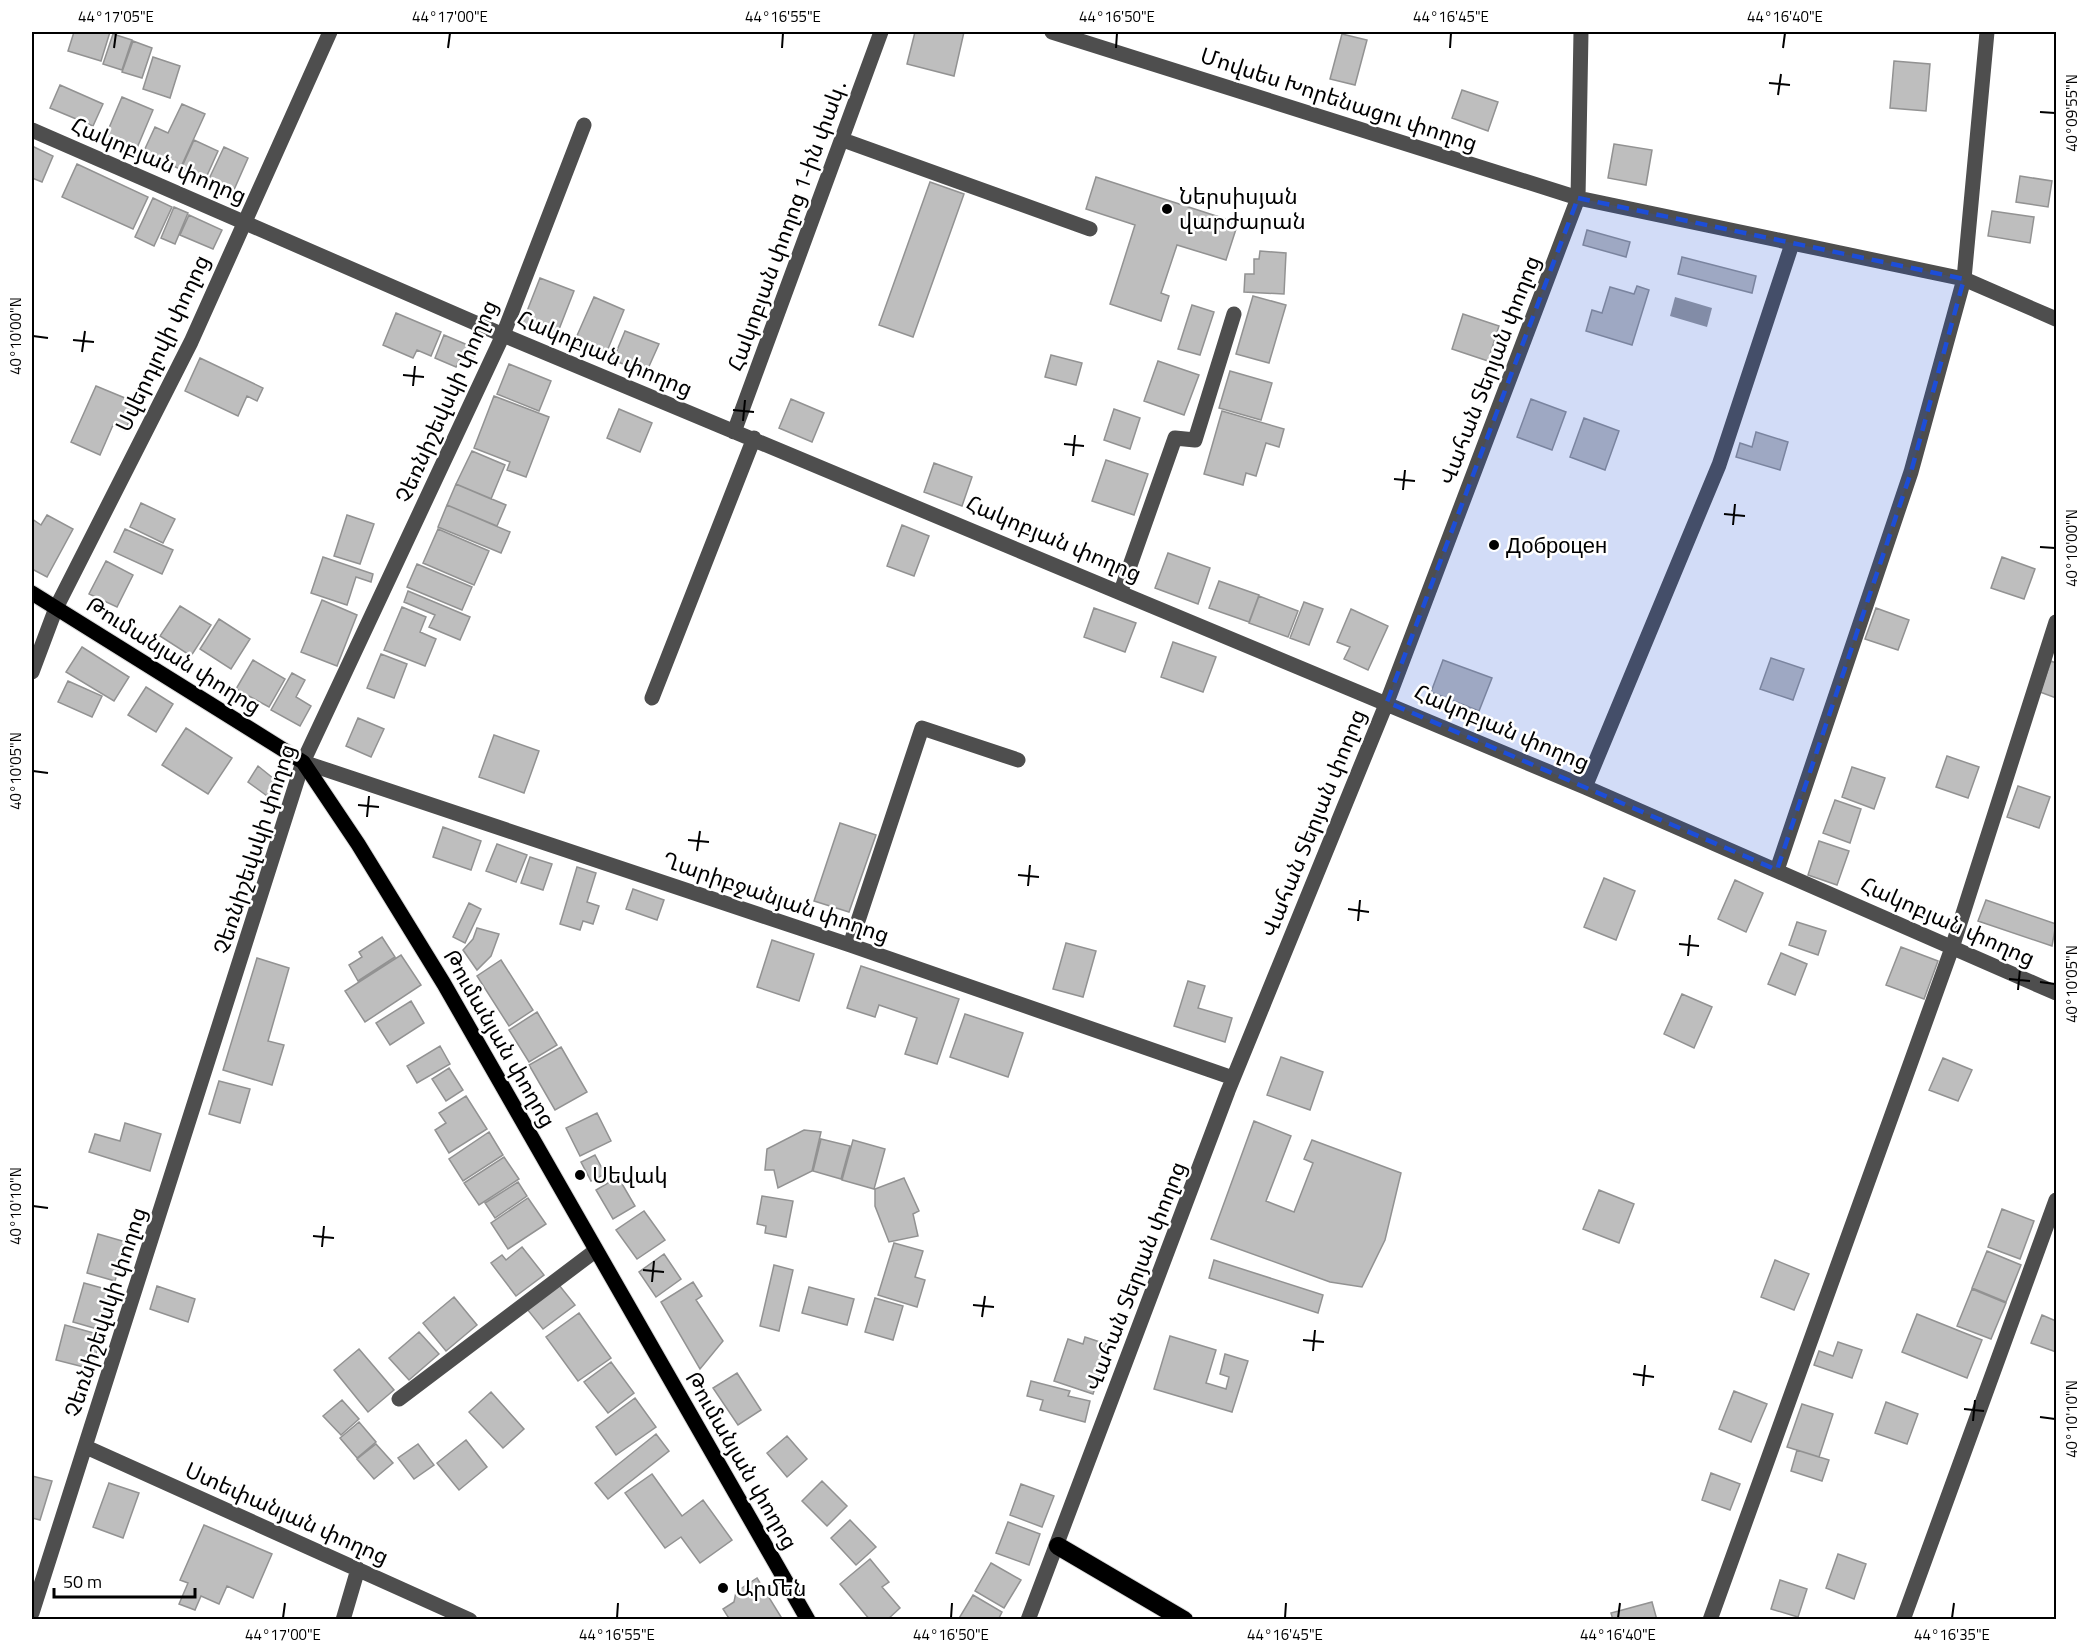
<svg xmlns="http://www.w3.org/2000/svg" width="2088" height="1651" viewBox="0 0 2088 1651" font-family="'Titillium Web','Noto Sans Armenian',sans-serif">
<rect width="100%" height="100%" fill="#fff"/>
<path fill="#9c9c9c" d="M1675,297l37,11 -5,19 -37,-11z"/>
<path fill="#bebebe" stroke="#929292" stroke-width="1.5" d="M74,32h36l-9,29 -33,-10z
M915,32h49l-10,44 -47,-12z
M113,34l19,6 -10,30 -19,-6z
M1342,34l25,6 -12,45 -25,-6z
M133,41l19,7 -10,30 -20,-6z
M153,57l27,9 -10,32 -27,-9z
M1894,61l36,3 -4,47 -36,-3z
M60,85l43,19 -10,22 -43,-18z
M1462,90l36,12 -10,29 -36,-13z
M122,97l31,13 -16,38 -31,-13z
M182,104l23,10 -25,55 -37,-16 12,-26 13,6z
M194,140l24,11 -13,29 -24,-11z
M1614,144l38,6 -6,35 -38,-7z
M32,146l21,10 -11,26 -10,-4z
M224,147l24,11 -15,34 -25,-11z
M77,164l71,33 -15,32 -71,-32z
M2020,176l32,5 -4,26 -32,-5z
M1096,177l142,46 -12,37 -49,-15 -16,48 8,3 -8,25 -51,-17 25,-79 -49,-16z
M930,182l34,12 -51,143 -34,-12z
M153,198l19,9 -18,39 -19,-9z
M174,207l14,6 -13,31 -14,-6z
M1992,211l42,6 -4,26 -42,-7z
M189,215l33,15 -9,19 -33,-14z
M1587,230l43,12 -4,15 -43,-12z
M1260,251l26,2 -2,41 -40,-2 1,-18h9v-15h5z
M1682,257l74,19 -4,17 -74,-19z
M540,278l34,13 -18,46 -34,-13z
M1637,286l12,4 -17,55 -46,-14 6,-21 10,3 8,-26 24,7z
M1253,296l33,9 -17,58 -33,-9z
M594,297l30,13 -21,51 -31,-14z
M1192,305l22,7 -14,43 -22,-6z
M396,313l45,19 -10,24 -14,-6 -4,8 -30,-13z
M1463,314l36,12 -11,35 -36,-12z
M625,331l34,13 -13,29 -33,-13z
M444,335l33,14 -5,12 -11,-5 -5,11 -21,-9z
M1051,355l31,8 -6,22 -31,-8z
M200,358l63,30 -6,13 -10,-5 -9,20 -53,-25z
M1158,361l41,14 -15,40 -40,-14z
M509,364l42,17 -12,30 -42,-17z
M1230,371l42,12 -11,37 -42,-12z
M96,386l41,17 -12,28 -12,-6 -13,30 -29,-13z
M494,396l55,21 -23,60 -19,-7 3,-8 -36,-14z
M791,399l33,14 -12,29 -33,-14z
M1531,399l35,13 -14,38 -35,-13z
M619,409l33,14 -12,29 -33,-14z
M1114,409l26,9 -10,31 -26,-9z
M1222,411l62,18 -5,18 -13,-4 -10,33 -10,-3 -3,12 -39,-11z
M1584,418l35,13 -14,39 -35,-13z
M1756,432l32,10 -8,28 -44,-13 4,-14 12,4z
M472,451l33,14 -14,34 -35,-15z
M1106,460l42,14 -14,41 -42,-14z
M934,463l38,14 -10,29 -38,-14z
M456,484l50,21 -9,21 -50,-21z
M141,503l34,16 -12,24 -33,-16z
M447,505l63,27 -9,21 -63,-26z
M47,515l26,14 -26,48 -15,-8v-50l9,6z
M347,515l27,9 -14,40 -26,-8z
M902,525l27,11 -15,40 -27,-10z
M125,529l48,21 -11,24 -48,-22z
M438,529l51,22 -15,34 -51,-22z
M1168,553l42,15 -12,36 -43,-16z
M323,557l50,17 -2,8 -15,-5 -9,28 -36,-12z
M2002,557l33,12 -11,30 -33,-11z
M106,561l27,14 -16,32 -28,-13z
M417,564l55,23 -10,23 -55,-23z
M1219,581l40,14 -10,27 -40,-14z
M408,591l62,26 -10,23 -31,-13 6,-12 -31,-13z
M1259,596l39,15 -10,26 -39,-14z
M322,600l35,15 -20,51 -36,-14z
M1304,602l19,7 -14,36 -19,-7z
M180,606l31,19 -20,31 -31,-20z
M402,607l24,10 -6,15 16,7 -11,27 -41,-16z
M1094,608l42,15 -11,29 -41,-15z
M1876,608l33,12 -11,30 -33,-11z
M1351,609l37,17 -20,44 -24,-11 6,-12 -13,-5z
M219,619l31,20 -19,30 -31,-20z
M1173,642l43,15 -13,35 -42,-15z
M82,647l47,30 -15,24 -48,-29z
M381,654l26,10 -13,34 -27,-10z
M1771,658l33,11 -11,31 -33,-11z
M253,660l32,19 -16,28 -33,-18z
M1443,660l49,18 -13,33 -48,-19z
M2051,661l5,2v35l-16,-6z
M292,673l13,7 -9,17 15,9 -11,20 -29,-16z
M68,681l34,15 -10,21 -34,-15z
M146,687l27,17 -17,28 -28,-17z
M358,718l26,11 -13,28 -25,-11z
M186,728l46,30 -24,36 -46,-29z
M494,735l45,16 -15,42 -45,-16z
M1947,756l32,11 -11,31 -32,-11z
M258,766l21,17 -5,18 -26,-19z
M1852,767l33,11 -11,31 -32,-12z
M2018,786l32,11 -11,31 -32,-11z
M1835,800l26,9 -11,34 -27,-10z
M840,823l36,12 -27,77 -35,-11z
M443,827l38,14 -10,29 -38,-13z
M1819,841l30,10 -12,34 -29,-10z
M497,844l30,11 -11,27 -30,-11z
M530,857l22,7 -9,26 -22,-7z
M577,867l19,6 -9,29 12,4 -6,18 -10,-3 -3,9 -20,-6z
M1604,878l31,13 -19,49 -32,-13z
M1735,880l28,13 -17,39 -28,-13z
M633,889l31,11 -7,20 -31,-11z
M1986,900l70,24 -4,22 -74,-25z
M469,903l12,6 -16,34 -12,-6z
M1797,922l29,9 -8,24 -29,-10z
M477,928l22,6 -8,22 -14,14 -14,-20 10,-11z
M382,937l13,20 -37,24 -9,-16 13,-8 -3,-5z
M772,940l42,14 -15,47 -42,-14z
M1066,943l30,8 -13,46 -30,-8z
M1901,947l37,14 -14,38 -38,-14z
M1781,953l26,11 -12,31 -27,-11z
M401,955l20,30 -56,37 -20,-31z
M257,958l32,10 -21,73 16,4 -12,40 -49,-15z
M501,960l32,50 -24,16 -32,-50z
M861,966l98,33 -22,65 -32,-10 12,-36 -38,-13 -4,12 -28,-9z
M1188,981l17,5 -7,22 34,10 -7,24 -51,-16z
M1682,994l30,13 -18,41 -30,-14z
M411,1001l13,22 -34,22 -14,-22z
M537,1012l20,33 -28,17 -20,-32z
M965,1014l58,19 -15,44 -58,-20z
M440,1046l10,18 -33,19 -10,-17z
M561,1047l26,45 -32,18 -26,-45z
M1281,1057l42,15 -13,38 -43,-15z
M1943,1058l29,12 -14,31 -29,-11z
M449,1068l14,22 -17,11 -14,-22z
M219,1081l31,8 -10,34 -31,-9z
M466,1096l21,33 -38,24 -14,-23 11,-7 -7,-10z
M597,1113l14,28 -31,15 -14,-28z
M1254,1121l37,15 -25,65 28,11 19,-49 -9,-4 8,-19 89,33 -16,67 -23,47 -32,-5 -119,-43z
M125,1123l36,11 -11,37 -61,-19 6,-18 25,7z
M804,1130l17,2 -9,39 -34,17 -4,-18h-9l2,-21z
M489,1132l14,23 -40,26 -14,-22z
M821,1139l29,7 -9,33 -28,-8z
M853,1140l32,9 -11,40 -32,-9z
M595,1155l10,19 -14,7 -10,-19z
M504,1157l15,22 -40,26 -15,-22z
M618,1177l17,29 -22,13 -17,-29z
M904,1178l15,33 -6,3 5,22 -29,6 -14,-36v-17z
M518,1182l9,14 -32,22 -10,-15z
M1599,1190l35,14 -15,39 -36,-14z
M762,1196l31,5 -7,36 -21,-4 1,-7 -9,-2z
M528,1198l18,26 -38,25 -17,-26z
M2002,1209l32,12 -14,38 -32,-12z
M644,1211l21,29 -28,19 -21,-29z
M98,1234l28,8 -11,39 -28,-8z
M894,1243l29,8 -8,26 10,3 -8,27 -39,-12z
M522,1247l22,28 -28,21 -25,-33 11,-8 4,5z
M1987,1251l34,14 -15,37 -34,-14z
M664,1254l17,25 -25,18 -17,-25z
M1214,1260l109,35 -5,18 -109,-35z
M1775,1260l34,14 -15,36 -33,-13z
M774,1265l19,5 -14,61 -19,-5z
M693,1282l9,14 -6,4 27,41 -23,28 -39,-67z
M84,1283l29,8 -12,39 -28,-8z
M559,1285l16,20 -32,24 -16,-20z
M157,1286l38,13 -7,23 -38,-13z
M809,1287l45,12 -7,26 -45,-12z
M1972,1289l34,14 -15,36 -34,-13z
M454,1297l23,28 -31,26 -23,-28z
M875,1298l28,8 -10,34 -28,-8z
M579,1313l32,45 -33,23 -32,-44z
M1917,1314l65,26 -15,38 -65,-26z
M2042,1315l14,6v31l-25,-9z
M65,1325l36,10 -9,34 -36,-9z
M419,1332l20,22 -30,26 -20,-22z
M1170,1336l46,14 -10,33 20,6 3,-12 -9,-3 5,-20 23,7 -16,51 -78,-23z
M1085,1337l24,8 -16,49 -39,-13 14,-42 15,5z
M1838,1342l24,8 -10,28 -38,-13 5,-14 14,5z
M359,1349l35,41 -26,22 -34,-42z
M611,1362l23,31 -26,20 -24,-31z
M737,1373l24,37 -23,15 -25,-37z
M1031,1381l39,10 -2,5 22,5 -5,21 -45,-12 3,-10 -16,-4z
M1734,1391l33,13 -16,38 -32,-13z
M491,1392l33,37 -21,19 -34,-36z
M635,1398l21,29 -40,28 -20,-28z
M342,1400l17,19 -18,16 -18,-19z
M1886,1402l32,12 -11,30 -32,-11z
M1802,1404l31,10 -14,43 -32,-10z
M359,1422l17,20 -19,16 -17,-20z
M656,1434l13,17 -61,48 -13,-16z
M787,1436l20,23 -20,18 -20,-24z
M466,1440l21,27 -28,23 -22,-27z
M376,1444l17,19 -19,16 -17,-20z
M418,1444l16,21 -20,14 -16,-21z
M1797,1450l32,10 -7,21 -31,-10z
M1711,1473l29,11 -10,26 -28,-10z
M652,1474l30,42 21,-16 29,40 -32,23 -19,-26 -16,11 -40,-55z
M32,1476l20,5 -12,39 -8,-2z
M822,1481l25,25 -20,20 -25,-25z
M109,1483l30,10 -16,45 -30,-11z
M1021,1484l33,12 -12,31 -32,-12z
M850,1520l26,27 -20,18 -25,-27z
M1008,1522l32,12 -11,31 -33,-12z
M204,1525l68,29 -19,44 -26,-12 -8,18 -18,-8 -6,14 -16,-6 9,-21 -8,-3z
M1838,1554l28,10 -12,35 -28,-11z
M870,1559l19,23 -7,5 18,21 -13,12h-17l-30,-36z
M991,1563l30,17 -17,28 -29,-17z
M757,1578l24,39 -3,3h-48l-7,-11 11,-7 2,-10z
M1780,1580l27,9 -9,28 -27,-8z
M973,1595l29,17 -4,8h-40z
M1652,1602l5,18h-44l-2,-7z"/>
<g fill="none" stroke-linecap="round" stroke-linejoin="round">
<defs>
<path id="major" d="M32,593l271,169 55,82 86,140 364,636"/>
<path id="highway" d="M1058,1546l126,74"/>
</defs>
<use href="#major" stroke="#dbdbdb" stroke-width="17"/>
<use href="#highway" stroke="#dbdbdb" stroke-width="20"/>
<path stroke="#4e4e4e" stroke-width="15" d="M1052,32l526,166 386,81 92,40
M32,130l471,205 1082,452 471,206
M843,140l247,89
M734,432l147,-400
M1121,591l54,-153 20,2 39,-126
M32,672l24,-64 135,-266 139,-310
M652,698l102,-260
M303,762l547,183 383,133
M1585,787l134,-322 73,-221
M1777,870l134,-398 53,-193 23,-247
M850,945l72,-217 96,32
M399,1399l196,-148
M86,1447l384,173
M32,1613l271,-851 200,-427 81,-210
M343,1620l15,-51
M1028,1620l200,-529 159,-389 191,-504 3,-166
M1710,1620l242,-672 104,-326
M1903,1620l153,-420"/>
<use href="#major" stroke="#000" stroke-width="15"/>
<use href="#highway" stroke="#000" stroke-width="18"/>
</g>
<path fill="#1d4ed8" fill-opacity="0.2" stroke="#1d4ed8" stroke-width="4.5" stroke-dasharray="12 8" stroke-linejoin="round" d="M1578,198l386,81 -53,193 -134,398 -390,-168z"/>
<path fill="none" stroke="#000" stroke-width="2" d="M114,48l2,-15M448,48l2,-15M782,48l1,-15M1116,48l1,-15M1450,48l1,-15M1783,48l2,-15M1769,83l21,2M1778,95l3,-21M2040,112l15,1M33,336l15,2M73,340l21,2M82,352l3,-21M403,375l21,2M413,386l2,-20M733,410l21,2M743,421l2,-21M1064,444l20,2M1073,456l2,-21M1394,479l21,2M1403,490l2,-20M1724,514l21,2M1733,525l2,-21M2040,547l15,1M33,771l15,2M358,805l21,2M367,817l2,-21M688,840l21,2M697,851l3,-20M1018,875l21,2M1028,886l2,-21M1348,909l21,3M1358,921l2,-21M1679,944l20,2M1688,956l2,-21M2009,979l21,2M2040,982l15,2M2018,990l2,-21M33,1206l15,2M313,1236l21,2M322,1247l2,-21M643,1270l21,2M652,1282l2,-21M973,1305l21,2M982,1317l3,-21M1303,1340l21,2M1313,1351l2,-21M1633,1374l21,3M1643,1386l2,-21M1964,1409l20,2M2040,1417l15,2M1973,1421l2,-21M283,1618l2,-15M617,1618l1,-15M951,1618l1,-15M1285,1618l1,-15M1618,1618l2,-15M1952,1618l2,-15"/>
<g fill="#000" stroke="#fff" stroke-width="2">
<circle cx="1167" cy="209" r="6"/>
<circle cx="1494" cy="545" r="6"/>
<circle cx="580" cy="1175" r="6"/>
<circle cx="723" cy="1588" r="6"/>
</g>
<g text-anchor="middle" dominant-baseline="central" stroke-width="5" stroke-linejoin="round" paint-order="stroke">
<g font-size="22" fill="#000" stroke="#fff">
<text transform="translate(1339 99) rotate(18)">Մովսես Խորենացու փողոց</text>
<text transform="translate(159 160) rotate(23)">Հակոբյան փողոց</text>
<text transform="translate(787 224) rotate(-70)">Հակոբյան փողոց 1-ին փակ․</text>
<text transform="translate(162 343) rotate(-65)">Սվերդլովի փողոց</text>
<text transform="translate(605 353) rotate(23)">Հակոբյան փողոց</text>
<text transform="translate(1489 370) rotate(-69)">Վահան Տերյան փողոց</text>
<text transform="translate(446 401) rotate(-66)">Չեռնիշեվսկի փողոց</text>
<text transform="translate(1054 538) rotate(23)">Հակոբյան փողոց</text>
<text transform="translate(174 655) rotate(32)">Թումանյան փողոց</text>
<text transform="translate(1502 727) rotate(23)">Հակոբյան փողոց</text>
<text transform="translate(1313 823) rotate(-68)">Վահան Տերյան փողոց</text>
<text transform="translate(254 849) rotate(-72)">Չեռնիշեվսկի փողոց</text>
<text transform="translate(776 897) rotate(19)">Ղարիբջանյան փողոց</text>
<text transform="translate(1948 921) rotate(24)">Հակոբյան փողոց</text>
<text transform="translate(500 1038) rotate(60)">Թումանյան փողոց</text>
<text transform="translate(1135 1276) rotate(-69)">Վահան Տերյան փողոց</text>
<text transform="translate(105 1312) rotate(-72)">Չեռնիշեվսկի փողոց</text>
<text transform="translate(742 1460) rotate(60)">Թումանյան փողոց</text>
<text transform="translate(287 1513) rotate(24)">Ստեփանյան փողոց</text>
</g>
<g font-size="22" fill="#000" stroke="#fff" text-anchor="start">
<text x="1179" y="196">Ներսիսյան<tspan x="1179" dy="25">վարժարան</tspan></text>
<text x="1506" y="545">Доброцен</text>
<text x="592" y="1175">Սեվակ</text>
<text x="735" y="1588">Արմեն</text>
</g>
</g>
<rect width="2088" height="1651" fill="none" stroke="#ffffff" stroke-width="66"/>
<path d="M54 1588v9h141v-9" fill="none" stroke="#000000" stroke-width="3"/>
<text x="63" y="1588" font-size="18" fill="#000000" stroke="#ffffff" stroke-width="4.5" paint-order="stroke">50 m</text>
<rect x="33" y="33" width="2022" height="1585" fill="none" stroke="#000" stroke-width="2"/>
<g font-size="15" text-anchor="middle" fill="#000">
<text x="116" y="22">44°17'05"E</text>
<text x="450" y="22">44°17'00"E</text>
<text x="783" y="22">44°16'55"E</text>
<text x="1117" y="22">44°16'50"E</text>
<text x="1451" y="22">44°16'45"E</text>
<text x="1785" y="22">44°16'40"E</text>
<text transform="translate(2072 113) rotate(-90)" y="5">40°09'55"N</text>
<text transform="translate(16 336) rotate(-90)" y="5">40°10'00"N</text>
<text transform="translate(2072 548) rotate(-90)" y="5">40°10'00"N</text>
<text transform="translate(16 771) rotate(-90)" y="5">40°10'05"N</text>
<text transform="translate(2072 984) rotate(-90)" y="5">40°10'05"N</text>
<text transform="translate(16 1206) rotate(-90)" y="5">40°10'10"N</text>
<text transform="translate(2072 1419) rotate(-90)" y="5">40°10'10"N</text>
<text x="283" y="1640">44°17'00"E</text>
<text x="617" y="1640">44°16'55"E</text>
<text x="951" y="1640">44°16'50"E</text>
<text x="1285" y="1640">44°16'45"E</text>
<text x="1618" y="1640">44°16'40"E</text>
<text x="1952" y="1640">44°16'35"E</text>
</g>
</svg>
